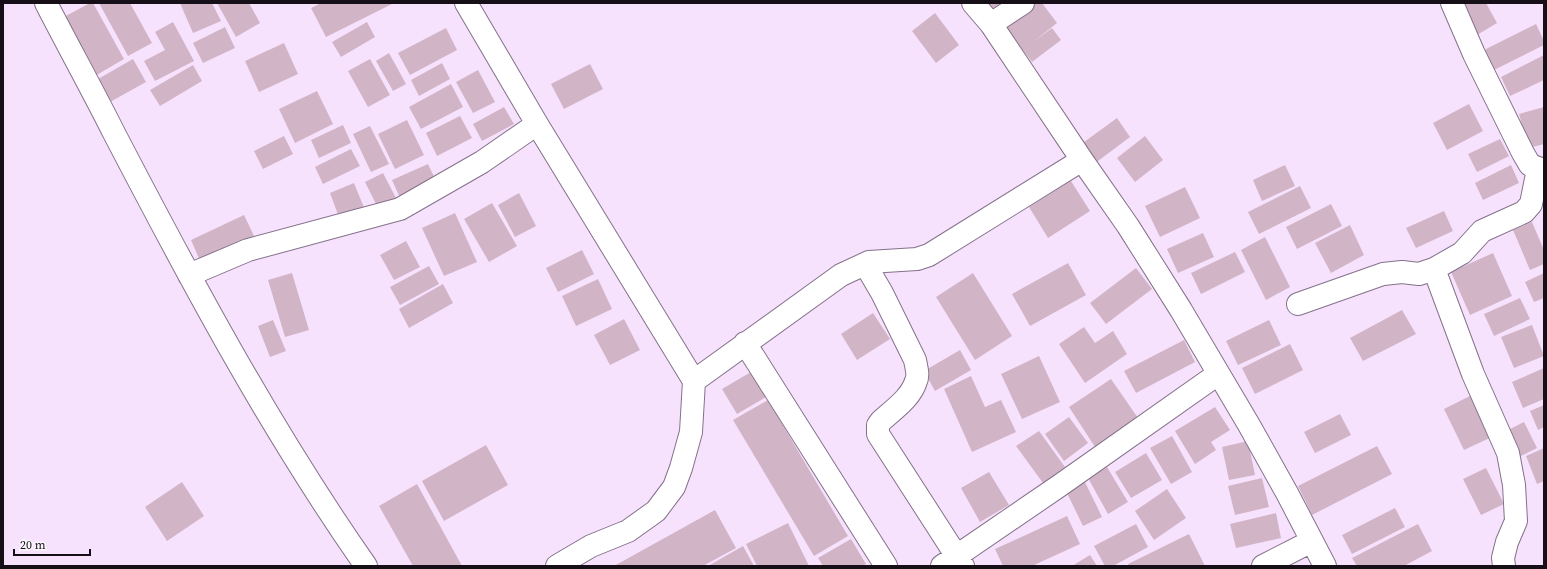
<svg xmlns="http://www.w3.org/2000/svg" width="1547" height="569" viewBox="0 0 1547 569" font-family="'Source Serif 4',serif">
<rect width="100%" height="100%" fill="#f7e2fe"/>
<path fill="#d2b4c7" d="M90,3h3l31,56 -29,17 -33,-58z
M99,3h31l22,40 -24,13z
M180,3h32l9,18 -28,12z
M217,3h32l11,20 -24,14z
M321,3h73l-68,34 -15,-29z
M982,3h27l-18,13z
M1037,3h5l15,20 -24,19 19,-14 9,12 -29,22 -27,-35z
M1458,3h28l11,20 -20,12z
M935,13l24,32 -23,18 -24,-32z
M173,22l21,39 -39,20 -11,-20 21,-11 -10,-18z
M367,22l8,15 -34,20 -9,-15z
M1536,24l8,17v4l-50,25 -10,-20z
M225,27l10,21 -32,15 -10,-20z
M446,28l11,22 -47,25 -12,-22z
M284,43l14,31 -39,18 -14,-31z
M389,53l17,31 -13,7 -17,-30z
M1544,55v25l-34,16 -9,-19z
M133,59l13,23 -36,20 -12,-23z
M370,59l20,36 -22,12 -20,-36z
M442,63l8,16 -31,17 -8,-16z
M590,64l13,25 -39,20 -13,-25z
M193,65l9,16 -42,25 -10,-16z
M478,70l17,32 -22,11 -17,-31z
M451,84l12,23 -42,22 -12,-22z
M317,91l16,33 -38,19 -16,-34z
M1469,104l14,27 -36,19 -14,-27z
M504,107l10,17 -32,17 -9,-17z
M1544,107v37l-15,4 -10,-34z
M460,116l12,22 -35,18 -11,-23z
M1117,118l13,19 -36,27 -14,-19z
M407,120l17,35 -29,14 -17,-35z
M343,125l8,18 -32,15 -8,-18z
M370,126l19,38 -18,8 -18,-38z
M284,136l9,18 -30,15 -9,-18z
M1145,136l18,24 -28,22 -18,-24z
M1500,139l9,17 -32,16 -9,-18z
M351,149l9,17 -37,18 -8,-17z
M428,164l9,19 -36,17 -9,-20z
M1285,165l10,21 -33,15 -9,-21z
M1511,165l8,18 -36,17 -8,-17z
M383,173l14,27 -18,10 -14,-28z
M1071,181l19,30 -42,27 -19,-31z
M354,183l11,27 -25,10 -10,-27z
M1300,186l11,22 -52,26 -11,-22z
M1185,187l15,31 -40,19 -15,-31z
M519,193l17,33 -21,11 -17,-32z
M492,203l25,43 -28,16 -25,-43z
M1331,204l11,22 -45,23 -11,-22z
M1444,211l9,20 -37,17 -10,-20z
M455,213l22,49 -33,14 -22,-48z
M244,215l11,23 -54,25 -10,-23z
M1532,222l12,28v14l-14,6 -17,-40z
M1350,225l14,30 -33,18 -16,-30z
M1203,233l11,24 -36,16 -11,-24z
M1265,237l25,50 -24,13 -25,-50z
M406,241l14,26 -26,13 -14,-25z
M582,250l12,24 -36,18 -12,-24z
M1235,252l10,20 -44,22 -10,-21z
M1493,253l19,43 -42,19 -19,-43z
M1068,263l18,32 -56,31 -18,-32z
M429,266l10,18 -39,21 -10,-18z
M1136,268l16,21 -46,35 -16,-21z
M292,273l17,57 -24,7 -17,-57z
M973,273l39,63 -37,24 -39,-63z
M1544,273v25l-10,4 -9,-20z
M598,279l14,30 -36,17 -14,-30z
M443,284l10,19 -44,25 -10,-19z
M1520,298l10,21 -36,17 -10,-22z
M1402,310l14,24 -53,27 -13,-23z
M873,313l17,26 -33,21 -16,-26z
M624,319l16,31 -30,15 -16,-30z
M273,320l13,31 -16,6 -12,-31z
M1269,320l12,25 -43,20 -12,-24z
M1532,325l12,31 -30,12 -13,-31z
M1084,327l11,16 18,-12 14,23 -42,29 -26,-39z
M1184,340l11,22 -59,31 -12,-22z
M1290,344l13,26 -48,24 -13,-26z
M960,350l11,20 -36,21 -11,-20z
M1039,356l21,46 -38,17 -21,-45z
M1544,368v31l-21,9 -11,-26z
M751,372l15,25 -29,17 -15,-25z
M971,376l14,31 16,-7 15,32 -44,20 -28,-63z
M1111,379l27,39 -43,29 -26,-40z
M1476,393l20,42 -32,15 -20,-41z
M768,400l80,136 -34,20 -81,-136z
M1544,405v22l-6,3 -8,-19z
M1215,407l15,23 -19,12 5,8 -21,14 -20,-33z
M1340,414l11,21 -36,18 -11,-21z
M1069,417l19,26 -24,18 -19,-27z
M1524,422l13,26 -18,9 -13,-26z
M1039,431l26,36 -22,16 -27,-37z
M1172,436l20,36 -21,12 -21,-36z
M1248,441l7,34 -26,5 -7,-33z
M486,445l22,40 -64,36 -22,-40z
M1377,446l15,28 -80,41 -14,-29z
M1544,448v33l-7,3 -11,-28z
M1146,453l16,27 -31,18 -16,-26z
M1107,467l21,35 -20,12 -20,-36z
M1486,468l18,36 -23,11 -18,-36z
M989,472l20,33 -29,17 -19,-34z
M1262,478l7,29 -34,8 -7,-29z
M182,482l22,34 -37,25 -22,-34z
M1085,482l17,35 -19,9 -17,-35z
M417,484l45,82h-49l-34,-60z
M1167,489l19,29 -32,22 -19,-29z
M1395,508l10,19 -53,27 -10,-19z
M715,510l21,38 -33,18h-89z
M1276,513l5,25 -45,10 -6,-24z
M1067,516l13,28 -48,22h-29l-8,-17z
M788,523l21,43h-52l-11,-22z
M1136,524l12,23 -35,19h-8l-11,-20z
M1418,524l14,27 -28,15h-47l-5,-8z
M1189,534l16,32h-76l-1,-2z
M851,539l15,25 -4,2h-39l-5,-8z
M743,546l11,20h-46z
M1090,555l7,11h-25z"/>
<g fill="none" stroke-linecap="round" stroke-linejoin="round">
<defs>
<path id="minor" d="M46,3c22,43 46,86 68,130 77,148 156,296 252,433
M466,3l71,121 157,257 147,-106 28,-13 48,-3 12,-4 153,-95
M973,3l18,21 91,136 46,66 53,84 68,115 38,68 38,73
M1452,3l22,51 49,99 7,12 14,5
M991,24l32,-21
M865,264l17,29 33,67c1,6 4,15 1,21 -5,17 -23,29 -35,40l-3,4v9l85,132
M1434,269l39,105 35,79 6,32 2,36 -9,21 -4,16 1,8
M189,275l59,-25 152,-41 82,-47 55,-38
M1298,304l85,-30 19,-2 17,2 15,-5 28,-16 20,-22 42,-19 7,-8 7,-35
M745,343l141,223
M557,566l34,-20 37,-15 28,-20 18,-24 7,-19 10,-36 3,-51
M942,566l117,-80 159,-112
M1263,566l49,-25"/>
</defs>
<use href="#minor" stroke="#84718a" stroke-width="24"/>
<use href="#minor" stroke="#fff" stroke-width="22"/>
</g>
<rect width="1547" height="569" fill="none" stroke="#160f18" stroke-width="8"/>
<path d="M14 549v6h76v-6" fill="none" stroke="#160f18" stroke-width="2"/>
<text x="20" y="549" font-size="12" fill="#160f18" stroke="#faf6fc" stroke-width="3" paint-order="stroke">20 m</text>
</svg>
